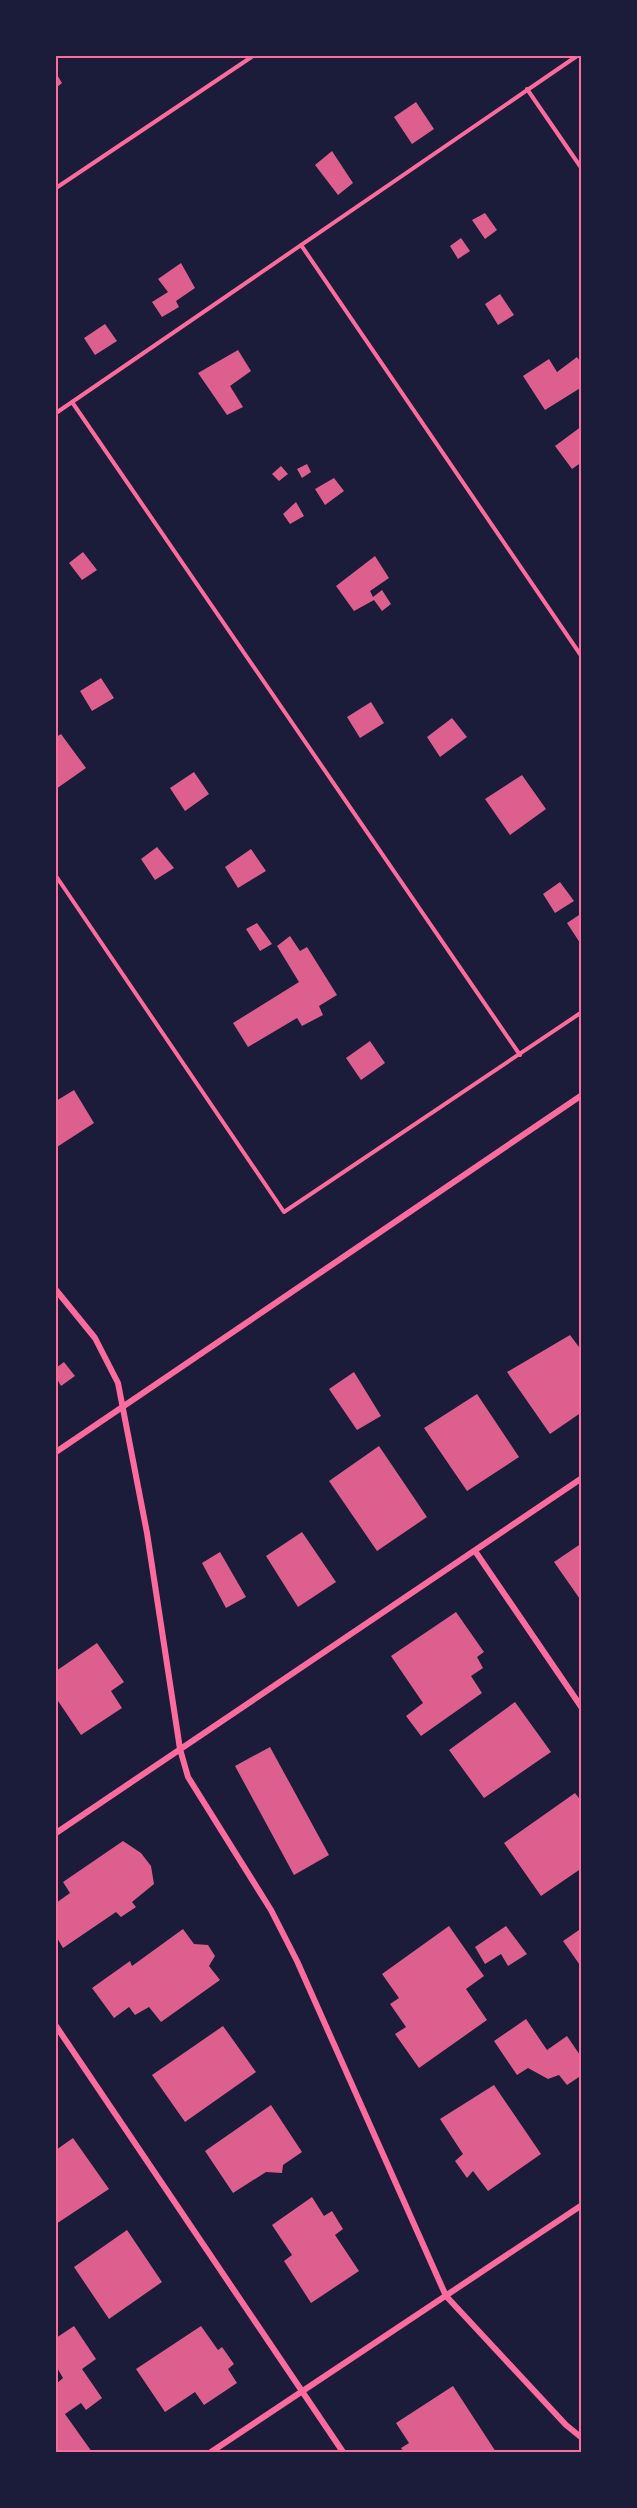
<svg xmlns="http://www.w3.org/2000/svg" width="637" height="2508" viewBox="0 0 637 2508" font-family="Ubuntu,sans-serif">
<rect width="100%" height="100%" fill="#1b1b3a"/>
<path fill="#dd5f8e" d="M56,73l6,10 -6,5z
M416,102l18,27 -22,15 -18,-27z
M332,151l21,32 -15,12 -23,-30z
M485,213l12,17 -12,9 -13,-19z
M461,238l9,13 -12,8 -8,-13z
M181,263l14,25 -19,13 3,6 -17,10 -10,-15 16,-10 -10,-13z
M500,294l14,21 -16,10 -13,-21z
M105,324l12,17 -22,14 -11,-17z
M238,350l13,21 -21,15 13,21 -16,8 -29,-42z
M577,357l5,7v23l-37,23 -22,-34 26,-17 8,13z
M582,426v36l-10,7 -17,-23z
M307,464l4,8 -9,6 -5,-9z
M281,466l7,8 -9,7 -7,-7z
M334,478l10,13 -19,14 -10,-16z
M296,502l8,14 -14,8 -7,-10z
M83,552l14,18 -15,10 -13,-17z
M375,556l14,22 -19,13 3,6 9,-7 9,14 -9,7 -8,-11 -20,11 -18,-25z
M101,678l13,20 -22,13 -12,-20z
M371,702l13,21 -24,15 -13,-21z
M452,718l15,19 -27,20 -13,-20z
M61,734l25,34 -30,21v-52z
M194,772l15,22 -24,17 -15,-23z
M522,775l24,34 -36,26 -25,-36z
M157,847l17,21 -19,12 -14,-21z
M251,849l15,22 -28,17 -13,-21z
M560,882l14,19 -19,12 -12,-19z
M582,913v33l-15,-23z
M257,923l15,21 -12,7 -14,-22z
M290,936l10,15 7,-4 30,48 -18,11 4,9 -21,11 -5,-8 -49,29 -15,-24 66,-41 -22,-36z
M370,1041l15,22 -24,17 -15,-22z
M74,1090l20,33 -37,24 -1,-46z
M570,1335l12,16v61l-32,22 -43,-62z
M64,1362l11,14 -14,10 -5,-9v-9z
M354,1372l27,44 -24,14 -28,-41z
M477,1394l42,63 -52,34 -43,-63z
M379,1446l48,71 -50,34 -48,-70z
M302,1532l34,50 -38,25 -32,-51z
M582,1543v59l-28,-40z
M220,1552l26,45 -20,11 -24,-45z
M456,1612l28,40 -7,5 6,11 -12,8 11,17 -61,43 -15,-20 17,-13 -32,-47z
M97,1643l27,39 -13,9 11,17 -41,27 -25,-37v-27z
M515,1702l36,50 -67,46 -35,-48z
M270,1747l59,108 -35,20 -59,-109z
M575,1793l7,9v66l-41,28 -37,-53z
M123,1841l18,12 10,13 3,18 -22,18 4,5 -15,10 -5,-5 -53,36 -7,-12v-33l14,-10 -7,-11z
M449,1926l35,50 -18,13 21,31 -68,48 -24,-34 11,-7 -16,-23 9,-6 -17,-24z
M506,1926l21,28 -19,12 -7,-12 -16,10 -10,-17z
M582,1928v40l-19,-27z
M183,1929l11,15 14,1 7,11 -6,10 11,14 -59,42 -12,-15 -14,8 -6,-8 -15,11 -22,-30 38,-27 2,5z
M526,2019l21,31 20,-14 15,22v17l-15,10 -8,-10 -11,4 -20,-11 -11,7 -23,-34z
M223,2026l33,46 -71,50 -33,-47z
M494,2085l47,69 -53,37 -15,-20 -6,7 -12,-17 8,-7 -23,-35z
M271,2105l31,47 -19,13 -1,8 -16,-1 -33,21 -28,-42z
M73,2138l36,51 -53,35v-74z
M312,2197l12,19 8,-5 11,18 -8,6 24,36 -48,32 -27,-42 8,-6 -20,-30z
M127,2230l35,52 -53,37 -35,-52z
M74,2326l22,33 -14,10 20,29 -16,12 -5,-7 -16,11 27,38h-36v-68l7,-6 -7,-12v-28z
M201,2326l17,24 4,-3 12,17 -6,5 9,14 -33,22 -9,-13 -30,20 -29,-43z
M453,2386l43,66h-92l-3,-4 8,-5 -13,-20z"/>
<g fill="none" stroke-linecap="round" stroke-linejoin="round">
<path stroke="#ff6b9d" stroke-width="4" d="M527,89l55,80
M56,188l197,-132
M301,245l281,412
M72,402l448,653
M56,413l521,-357
M56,876l228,336 298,-200"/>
<path stroke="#ff6b9d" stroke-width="6" d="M56,1290l39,48 23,45 29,150 33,216 8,28 83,133 26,51 149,335 120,129 16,13
M56,1452l526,-357
M475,1551l107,157
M56,1833l526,-355
M56,2026l287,426
M211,2452l371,-247"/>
</g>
<rect width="637" height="2508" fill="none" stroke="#1b1b3a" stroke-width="114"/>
<rect x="57" y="57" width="523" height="2394" fill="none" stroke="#ff6b9d" stroke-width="2"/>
</svg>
